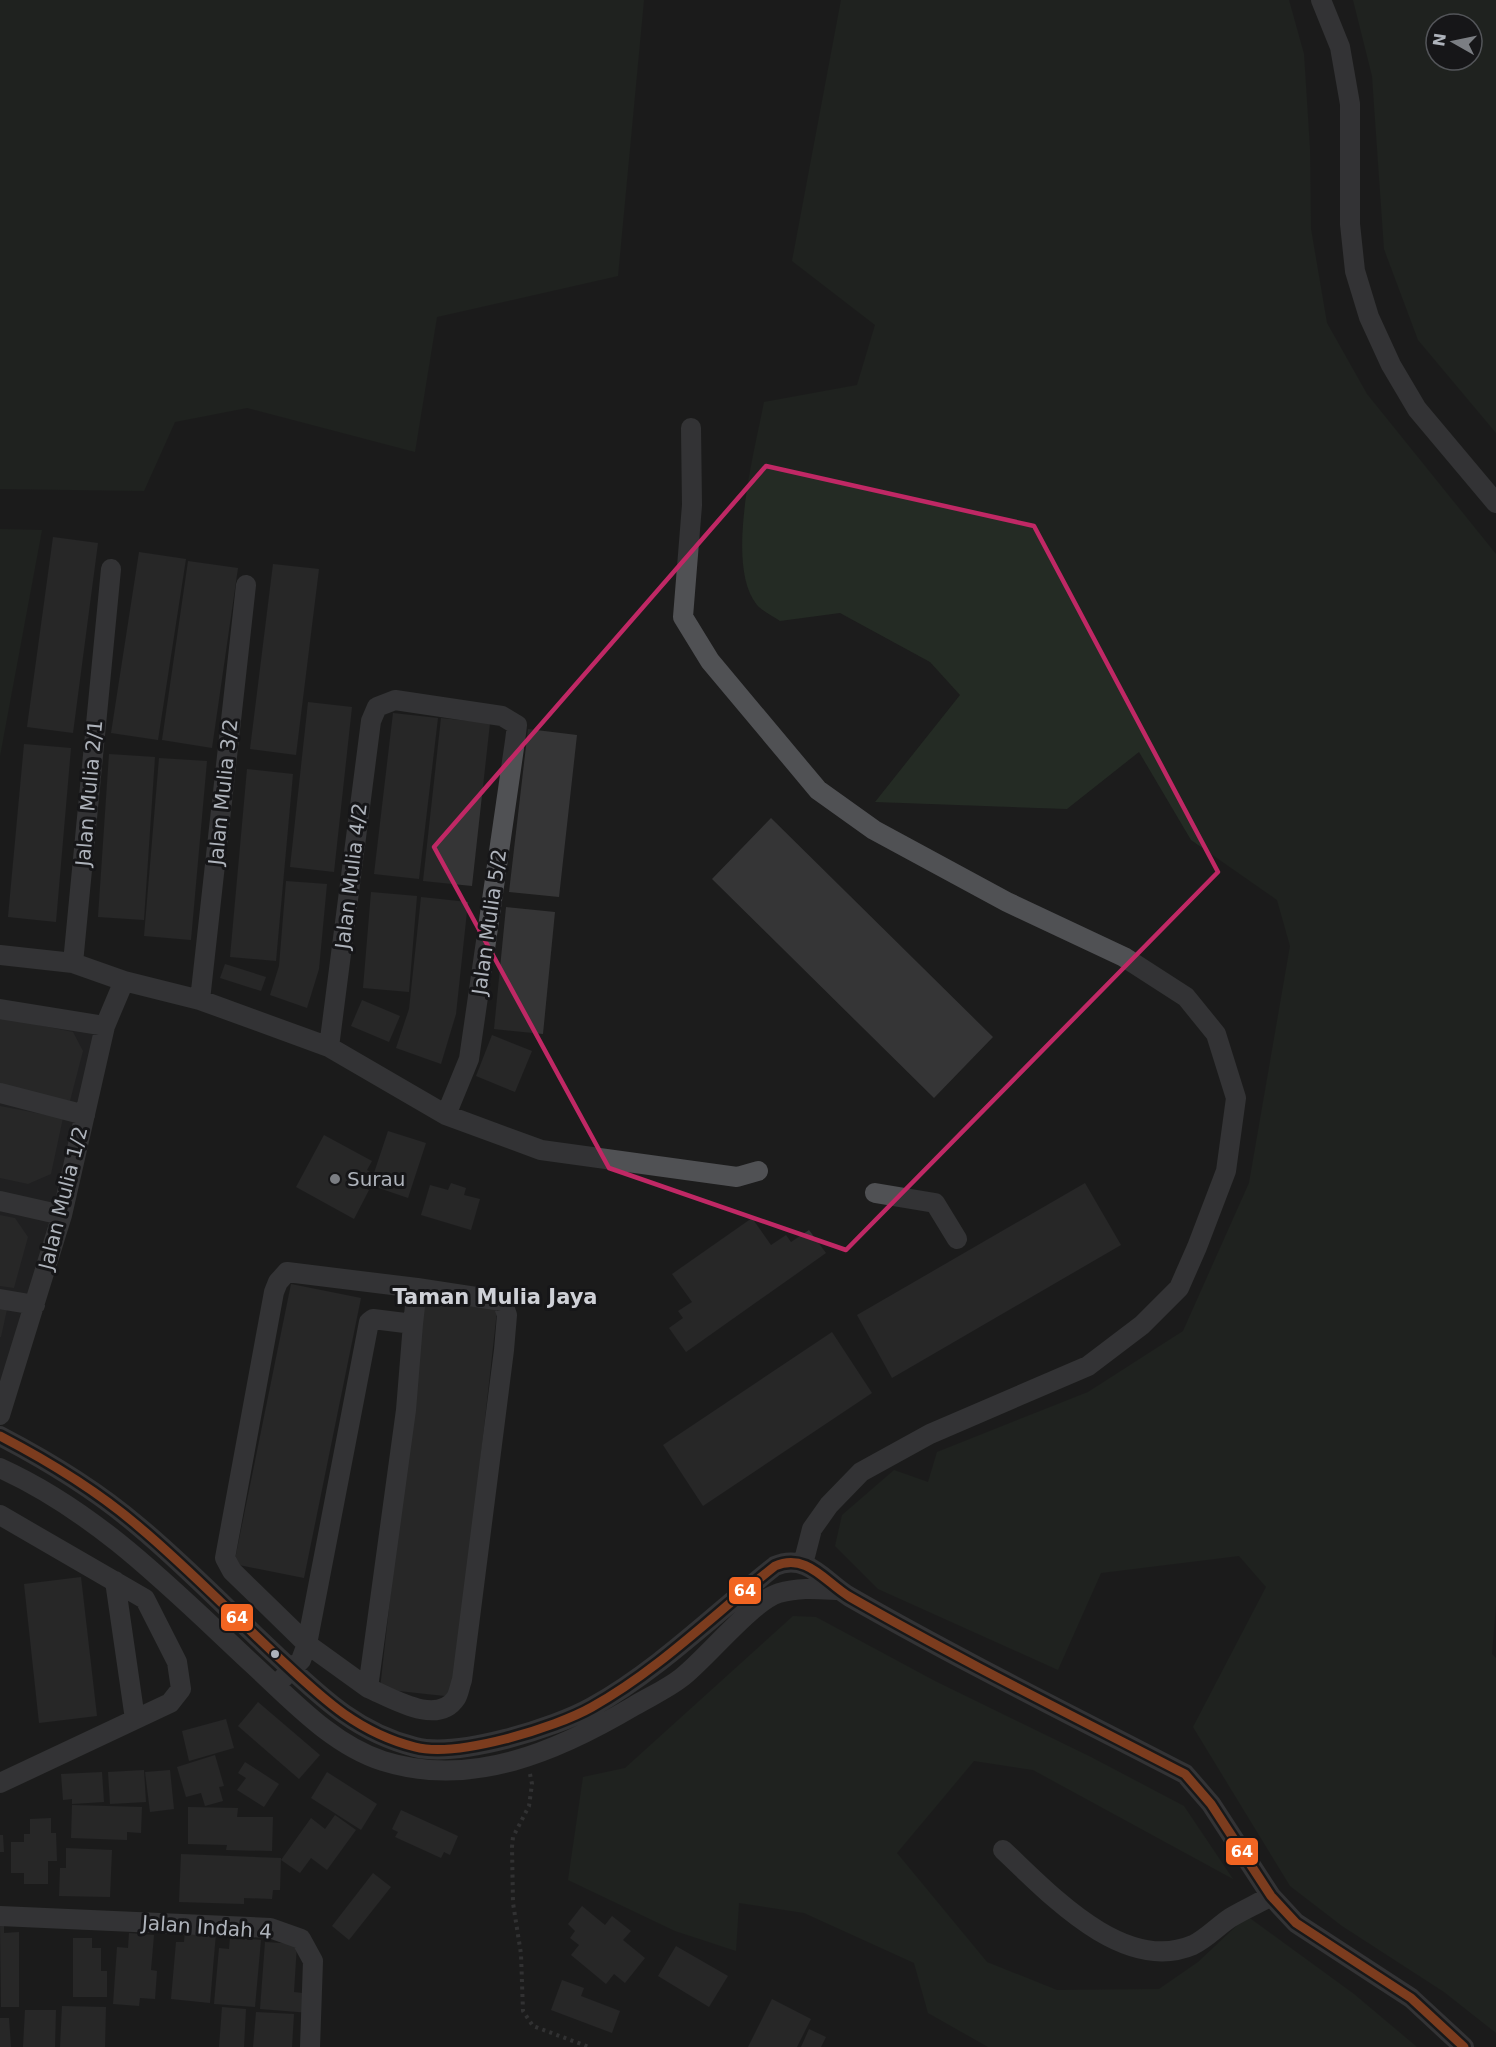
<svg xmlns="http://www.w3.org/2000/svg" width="1496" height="2047" viewBox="0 0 1496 2047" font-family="'DejaVu Sans',sans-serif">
<rect width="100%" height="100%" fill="#1c1c1c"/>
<path fill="#262628" d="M0,1015l96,17 -40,175 -56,175z"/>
<path fill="#242b24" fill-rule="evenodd" d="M0,0h644l-26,276 -181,41 -22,135 -168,-44 -72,14 -31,69 -144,-2z
M841,0h448l15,54 6,95 1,80 16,94 40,71 129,160v1051l-4,49 4,4v375l-52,-41 -102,-66 -52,-40 -97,-159 73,-140 -27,-31 -138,17 -43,97 -180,-81 -43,-43 7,-31 52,-45 34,12 9,-30 151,-60 95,-61 66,-148 41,-237 -13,-46 -86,-60 -52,-88 -72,57 -192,-7 85,-107 -30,-33 -90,-49 -60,8c-7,-5 -18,-10 -23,-16 -33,-40 -2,-155 7,-203l93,-17 18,-60 -83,-64z
M1353,0h143v433l-78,-93 -34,-91 -12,-173zM1436,24h36v36h-36z
M0,529l42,1 -42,226z
M793,1616l23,1 119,64 156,76 93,49 49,73 -200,-109 -59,-9 -77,92 90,109 70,28 102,-1 39,-27 49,-46 107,78 63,53h-429l-60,-34 -14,-50 -110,-50 -65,-10 -3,48 -61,-20 -107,-51 15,-103 42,-9z"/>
<path fill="#353536" d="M53,537l45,6 -25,190 -46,-6z
M139,552l47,7 -28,181 -47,-7z
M188,561l50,7 -26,180 -50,-8z
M273,564l46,5 -23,186 -46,-6z
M308,702l44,5 -18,165 -44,-5z
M393,713l45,5 -19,161 -45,-5z
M441,718l49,5 -18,163 -49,-5z
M528,729l49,6 -18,162 -50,-5z
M24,744l47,4 -15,174 -48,-5z
M109,754l46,3 -11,163 -46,-3z
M159,758l48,3 -16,179 -47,-4z
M247,769l46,5 -17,187 -46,-4z
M771,818l222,219 -59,61 -222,-219z
M286,881l41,3 -8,85 -12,39 -37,-13 9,-29z
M371,892l46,4 -8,96 -46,-4z
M421,897l47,5 -12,112 -15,50 -45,-16 13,-39z
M506,907l49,5 -12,122 -49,-5z
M225,964l41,13 -5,14 -41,-13z
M362,1000l38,16 -11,26 -38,-16z
M0,1017l73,15 10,19 -13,50 -70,-12z
M492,1035l40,16 -17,41 -39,-16z
M0,1106l63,12 -12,56 -23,10 -28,-6z
M388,1131l38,12 -18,55 -38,-13z
M324,1135l48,26 -5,9 6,4 -8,14 4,2 -15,29 -58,-32z
M451,1183l15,5 -2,7 16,4 -9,31 -50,-15 9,-30 18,5z
M1085,1183l36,62 -229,133 -35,-63z
M0,1215l15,3 13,19 -14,51 -14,-2z
M752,1218l19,27 15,-10 5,7 18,-12 17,23 -140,99 -17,-24 14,-10 -5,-7 14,-9 -20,-28z
M291,1284l70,14 -57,280 -70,-14z
M424,1294l74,8 -44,395 -74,-8z
M0,1303l8,2 -7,32h-1z
M832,1332l40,61 -169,113 -40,-61z
M81,1577l16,139 -58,7 -15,-139z
M258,1702l62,53 -21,24 -61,-53z
M226,1719l8,29 -45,13 -7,-30z
M215,1755l9,31 -5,1 4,14 -18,5 -4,-13 -15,4 -9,-30z
M245,1762l34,22 -15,23 -27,-17 9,-12 -8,-5z
M144,1770l2,32 -36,2 -2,-32z
M170,1770l4,39 -24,3 -5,-40z
M102,1772l2,30 -32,2v-5l-9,1 -2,-26z
M327,1772l50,32 -16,26 -50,-32z
M72,1805l70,2 -1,26 -14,-1v8l-56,-2z
M188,1807l50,1 -1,9h36l-1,34 -46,-1 1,-5 -39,-1z
M401,1810l57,26 -8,19 -6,-3 -3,6 -46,-21 3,-5 -6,-3z
M335,1815l21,15 -29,40 -16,-12 -11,15 -19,-13 30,-42 14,11z
M51,1818v15h5l1,28h-9v23h-24v-11h-13v-31h13v-8h6v-15z
M0,1835h3l1,17h-4z
M66,1848l46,2 -2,47 -51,-1 1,-28h6z
M181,1854l100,4 -1,32h-7l-1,9 -28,-1v6l-65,-2z
M373,1873l18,14 -42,53 -17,-14z
M582,1906l23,19 7,-9 19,15 -8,9 22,18 -20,25 -11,-9 -8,10 -35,-29 8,-10 -9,-7 5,-7 -7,-7z
M0,1926h4v7l15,-1v75h-18z
M185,1930l31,3 -6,70 -39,-4 5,-57h8z
M129,1933l25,2 -3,35 6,1 -2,28 -15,-1 -1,8 -26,-2 4,-57 11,1z
M230,1937l31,3 -6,67 -41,-3 5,-56 10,1z
M73,1938h19v10h9v23h6v26h-34z
M265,1942l32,2 -3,48 17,2 -1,19 -50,-4z
M676,1946l52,30 -19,31 -51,-31z
M562,1980l22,8 -3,8 39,15 -8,22 -61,-23z
M772,1999l39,20 -14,28h-49z
M62,2006l44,1 -1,40h-45z
M222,2007l24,2 -2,38h-25z
M25,2010h31l-1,37h-32z
M256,2012l38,2 -2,33h-39z
M0,2018h9l2,29h-11z
M809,2029l17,8 -5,10h-20z"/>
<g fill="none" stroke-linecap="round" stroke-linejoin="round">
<path stroke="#4c4d4f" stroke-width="4" stroke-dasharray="3 4.5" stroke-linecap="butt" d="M530,1774l2,10 -3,22 -16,31 -1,10 1,56 8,51 2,57 10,15 56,21"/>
<path stroke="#505154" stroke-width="20" d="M1321,0l19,47 10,57v120l5,47 14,46 22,48 26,44 79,94
M691,428l1,77 -9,112 27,44 108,129 56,40 133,72 117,55 62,40 30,37 20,64 -10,73 -29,76 -18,41 -37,37 -54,41 -158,68 -69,38 -32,33 -17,24 -9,35
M111,569l-38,394 51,18 76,19 129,47 117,68 95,35 196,27 21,-6
M0,955l73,8
M200,1000l46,-415
M0,1009l105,17
M329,1047l42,-326 6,-14 18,-7 107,16 15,9 -2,16 -46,318 -23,56
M0,1093l85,22
M875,1193l60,10 22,36
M0,1201l62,14
M0,1299l35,6
M0,1415l62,-200 43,-189 19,-45
M0,1436c48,25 96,54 138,90 48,40 92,86 138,129 43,40 79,77 139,92 42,11 140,-19 177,-40 68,-38 122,-93 183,-141 32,-14 51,17 75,31 110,63 223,119 335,177l26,30 60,92 25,27 115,75 53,49
M0,1468c97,44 171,120 248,192 41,37 82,84 135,101 89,28 175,-10 251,-55 15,-9 33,-17 47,-28 25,-19 71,-77 98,-85 20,-6 40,-4 60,-3
M0,1515l145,84 32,63 4,27 -11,14 -170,80
M115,1581l20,138
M276,1685l25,-25 6,-16 62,-322 4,-3 40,5 -7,86 -38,278 -61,-44 -75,-73 -7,-13 49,-266 4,-10 9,-10 130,16 -4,36
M368,1688c22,9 69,39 88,10 3,-5 4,-13 6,-18l42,-330 3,-35 -5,-14 -85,-13
M1003,1850c45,42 120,125 190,95 13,-6 25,-19 37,-27 13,-8 27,-14 41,-22
M0,1916l270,12 31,11 12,22 -3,86"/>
<defs>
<path id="bus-1" d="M0,1436c48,25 96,54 138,90 48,40 92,86 138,129 43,40 79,77 139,92 42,11 140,-19 177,-40 68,-38 122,-93 183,-141 32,-14 51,17 75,31 110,63 223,119 335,177l26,30 60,92 25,27 115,75 53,49"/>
</defs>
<use href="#bus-1" stroke="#161618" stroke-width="14"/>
<use href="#bus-1" stroke="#f26522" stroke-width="9"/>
</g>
<path d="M0 0H1496V2047H0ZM766,466l268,60 184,346 -372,378 -237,-82 -175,-321z" fill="#1c1c1c" fill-opacity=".55" fill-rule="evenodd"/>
<path fill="none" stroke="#c02865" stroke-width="4.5" stroke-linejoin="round" d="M766,466l268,60 184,346 -372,378 -237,-82 -175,-321z"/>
<circle fill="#7b7e83" stroke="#161618" stroke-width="2" cx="335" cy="1179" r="6"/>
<circle fill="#aeb3bb" stroke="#161618" stroke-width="2" cx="275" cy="1654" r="5"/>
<g text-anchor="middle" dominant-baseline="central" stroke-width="6" stroke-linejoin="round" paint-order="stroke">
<g font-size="20" fill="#aeb3bb" stroke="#161618">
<text transform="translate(223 792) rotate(-84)">Jalan Mulia 3/2</text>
<text transform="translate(89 793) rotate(-85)">Jalan Mulia 2/1</text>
<text transform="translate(351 876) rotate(-83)">Jalan Mulia 4/2</text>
<text transform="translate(489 922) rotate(-82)">Jalan Mulia 5/2</text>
<text transform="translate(63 1198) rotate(-76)">Jalan Mulia 1/2</text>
<text transform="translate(207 1927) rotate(4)">Jalan Indah 4</text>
</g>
<g font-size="20" fill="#aeb3bb" stroke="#161618" text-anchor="start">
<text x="347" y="1179">Surau</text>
</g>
<g font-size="21" font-weight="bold" fill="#cfd1d7" stroke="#161618">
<text x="495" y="1297">Taman Mulia Jaya</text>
</g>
</g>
<g stroke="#161618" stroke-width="2">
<rect x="728" y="1576" width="34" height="29" rx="6" fill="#f26522"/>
<rect x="220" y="1603" width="34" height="29" rx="6" fill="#f26522"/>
<rect x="1225" y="1837" width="34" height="29" rx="6" fill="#f26522"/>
</g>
<g font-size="16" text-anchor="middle" font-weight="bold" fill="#fff">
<text x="745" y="1596">64</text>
<text x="237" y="1623">64</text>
<text x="1242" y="1857">64</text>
</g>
<g transform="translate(1454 42) rotate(279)"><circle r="28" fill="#161618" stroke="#535559" stroke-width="1.5"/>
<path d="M0-4.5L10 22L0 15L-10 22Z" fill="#7b7e83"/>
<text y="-9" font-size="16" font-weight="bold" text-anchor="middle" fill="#aeb3bb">N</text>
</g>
</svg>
